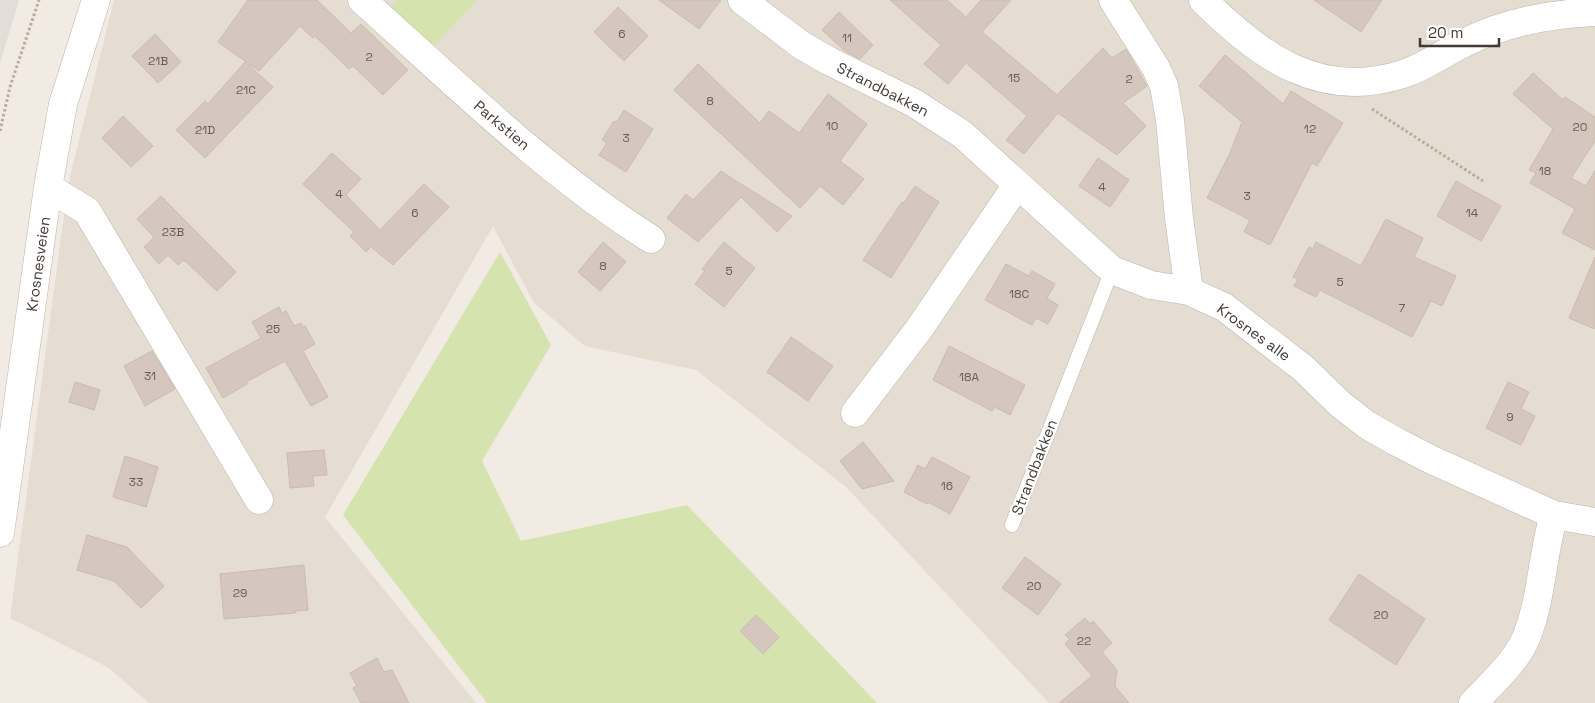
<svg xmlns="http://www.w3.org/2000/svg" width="1595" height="703" viewBox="0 0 1595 703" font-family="'Space Grotesk',sans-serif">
<rect width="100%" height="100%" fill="#f1ebe4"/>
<path fill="#e5dcd2" d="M114,0h1481v703h-546l-203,-216 -150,-117 -111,-24 -51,-43 -41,-77 -168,291 151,186h-327l-40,-35 -99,-50 58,-433z"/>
<path fill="#e3ddd9" d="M0,0h19l-19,63z"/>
<path fill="#d5e3af" d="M398,0h79l-46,49 -42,-39z
M500,252l51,93 -69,116 39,80 166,-36 190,198h-390l-144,-188z"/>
<path fill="#d5c7bd" stroke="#ccbbae" d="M248,0h69l34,33 10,-9 47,46 -25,25 -30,-29 -4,3 -34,-33 -2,2 -13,-12 -41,45 -41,-29z
M659,0h62l-22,29z
M890,0h57l19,17 15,-17h30l-29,32 75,63 46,-47 9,10 14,-9 21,37 -24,17 23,23 -29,29 -59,-42 -34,41 -18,-14 21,-24 -61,-53 -18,21 -24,-20 17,-19z
M1314,0h68l-21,32z
M618,7l30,29 -24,25 -30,-29z
M839,12l34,33 -13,14 -15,-8 -23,-21z
M155,34l26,28 -23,21 -26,-27z
M1225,55l58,49 8,-13 52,32 -26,43 -5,-3 -42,82 -26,-13 6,-12 -43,-22 23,-45 12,-31 -43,-36z
M245,62l28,25 -68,71 -29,-28 29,-29 3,3z
M698,64l62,59 9,-12 30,22 29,-39 39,30 -27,37 24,18 -21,26 -23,-19 -20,22 -126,-118z
M1533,73l30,27 2,-3 30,20v24l-24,37 15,8 9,-16v80l-33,-17 13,-24 -45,-26 6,-10 -7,-3 24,-41 -40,-35z
M624,110l29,19 -27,43 -27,-17 8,-12 -5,-3 12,-19 3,1z
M123,116l30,30 -22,21 -29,-29z
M332,153l29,26 -15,16 34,35 44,-46 25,23 -56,58 -22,-18 -5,5 -16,-16 4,-4 -51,-48z
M1098,158l31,22 -19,27 -31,-21z
M721,171l12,8 59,37 -15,16 -36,-35 -43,45 -31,-24 19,-24 7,6z
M1456,181l45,25 -20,35 -44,-25z
M915,186l24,16 -48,76 -28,-18 39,-58 2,1z
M161,196l75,76 -19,19 -33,-31 -6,5 -10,-10 -9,9 -15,-17 10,-10 -17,-18z
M1386,219l37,19 -9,19 42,19 -14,30 -11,-5 -19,36 -92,-47 -4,7 -22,-11 4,-7 -5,-2 16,-30 4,2 3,-7 45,24z
M603,242l23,20 -26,29 -22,-19z
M724,242l31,26 -31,39 -29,-23 10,-13 -3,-2z
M1595,257v72l-26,-11z
M1006,264l23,12 3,-5 23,13 -8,14 11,7 -10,19 -12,-6 -4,7 -47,-25z
M279,307l3,6 4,-2 8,15 7,-3 2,4 2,-1 10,18 -12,7 25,46 -17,9 -26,-45 -39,21 1,2 -24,14 -17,-30 55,-30 -9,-16z
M791,337l42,29 -25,35 -41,-29z
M949,346l76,39 -15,30 -15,-8 -3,4 -59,-31z
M152,351l23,38 -30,17 -21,-40z
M75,382l25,8 -6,20 -25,-8z
M1508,382l21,10 -8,17 14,7 -14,29 -35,-17z
M863,442l31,39 -32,8 -22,-28z
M324,450l3,25 -14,1 1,10 -24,2 -3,-35z
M125,456l33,11 -12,40 -33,-10z
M932,457l38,20 -20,37 -22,-12 -1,2 -23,-12 14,-27 7,4z
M87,535l40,12 37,39 -23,22 -27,-27 -37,-11z
M1025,557l36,27 -23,31 -36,-27z
M304,565l4,45 -13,1 1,2 -72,6 -4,-45z
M1359,574l66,45 -29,46 -67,-45z
M756,615l23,22 -16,17 -23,-23z
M1085,618l5,6 3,-3 19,22 -10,9 15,18 -2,16 14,17h-70l33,-27 -27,-32 5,-5 -5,-4z
M377,658l7,14 8,-2 17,33h-48l-8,-15 4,-2 -7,-13z"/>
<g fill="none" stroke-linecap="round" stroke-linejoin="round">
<defs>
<path id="lane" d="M1012,525l100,-255"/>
<path id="street" d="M362,0c93,83 183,172 289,239
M742,0l59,45 28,16 85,42 48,31 150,136 39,15 38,6 35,16 79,61 37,36 27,21 30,17 35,18 122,55 41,7
M1113,0l43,68 8,18 6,34 9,98 10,73
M1203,0c56,56 117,101 200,74 22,-7 40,-21 61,-31 41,-21 85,-29 131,-31
M48,187l39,24 172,289
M855,413l64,-84 98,-144
M0,533l48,-346 15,-83 33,-104
M1473,703c18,-19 43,-41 53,-65 16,-39 16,-83 28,-123"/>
</defs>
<use href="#lane" stroke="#bfb4aa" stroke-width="15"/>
<use href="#street" stroke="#bfb4aa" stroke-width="29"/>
<path stroke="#bcaa99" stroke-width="3" stroke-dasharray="2.5 2.5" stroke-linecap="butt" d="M1372,109l111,72
M0,131l10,-44 29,-87"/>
<use href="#lane" stroke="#fff" stroke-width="14"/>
<use href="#street" stroke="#fff" stroke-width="28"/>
</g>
<g text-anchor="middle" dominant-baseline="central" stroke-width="4.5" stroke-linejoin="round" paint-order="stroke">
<g font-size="12" fill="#685d56">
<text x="622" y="34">6</text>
<text x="847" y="38">11</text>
<text x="369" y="57">2</text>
<text x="158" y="61">21B</text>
<text x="1014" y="78">15</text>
<text x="1129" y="79">2</text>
<text x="246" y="90">21C</text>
<text x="710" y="101">8</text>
<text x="832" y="126">10</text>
<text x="1580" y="127">20</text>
<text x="1310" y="129">12</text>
<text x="205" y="130">21D</text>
<text x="626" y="138">3</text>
<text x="1545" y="171">18</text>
<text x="1102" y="187">4</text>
<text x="339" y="194">4</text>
<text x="1247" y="196">3</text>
<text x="415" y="213">6</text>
<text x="1472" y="213">14</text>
<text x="173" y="232">23B</text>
<text x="603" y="266">8</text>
<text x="729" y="271">5</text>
<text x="1340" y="282">5</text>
<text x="1019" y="294">18C</text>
<text x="1402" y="308">7</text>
<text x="273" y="329">25</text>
<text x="150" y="376">31</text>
<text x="969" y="377">18A</text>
<text x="1510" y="417">9</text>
<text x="136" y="482">33</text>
<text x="947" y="486">16</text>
<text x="1034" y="586">20</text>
<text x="240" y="593">29</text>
<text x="1381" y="615">20</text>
<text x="1084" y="641">22</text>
</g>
<g font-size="15" fill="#433a34" stroke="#fff">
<text transform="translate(883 89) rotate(27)">Strandbakken</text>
<text transform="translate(502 125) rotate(40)">Parkstien</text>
<text transform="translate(38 264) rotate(-82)">Krosnesveien</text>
<text transform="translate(1254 332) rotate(36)">Krosnes alle</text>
<text transform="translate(1034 467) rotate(-69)">Strandbakken</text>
</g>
</g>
<path d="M1420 38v8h79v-8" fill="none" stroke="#433a34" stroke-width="2.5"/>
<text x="1428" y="38" font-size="15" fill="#433a34" stroke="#ffffff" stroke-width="4" paint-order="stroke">20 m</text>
</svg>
